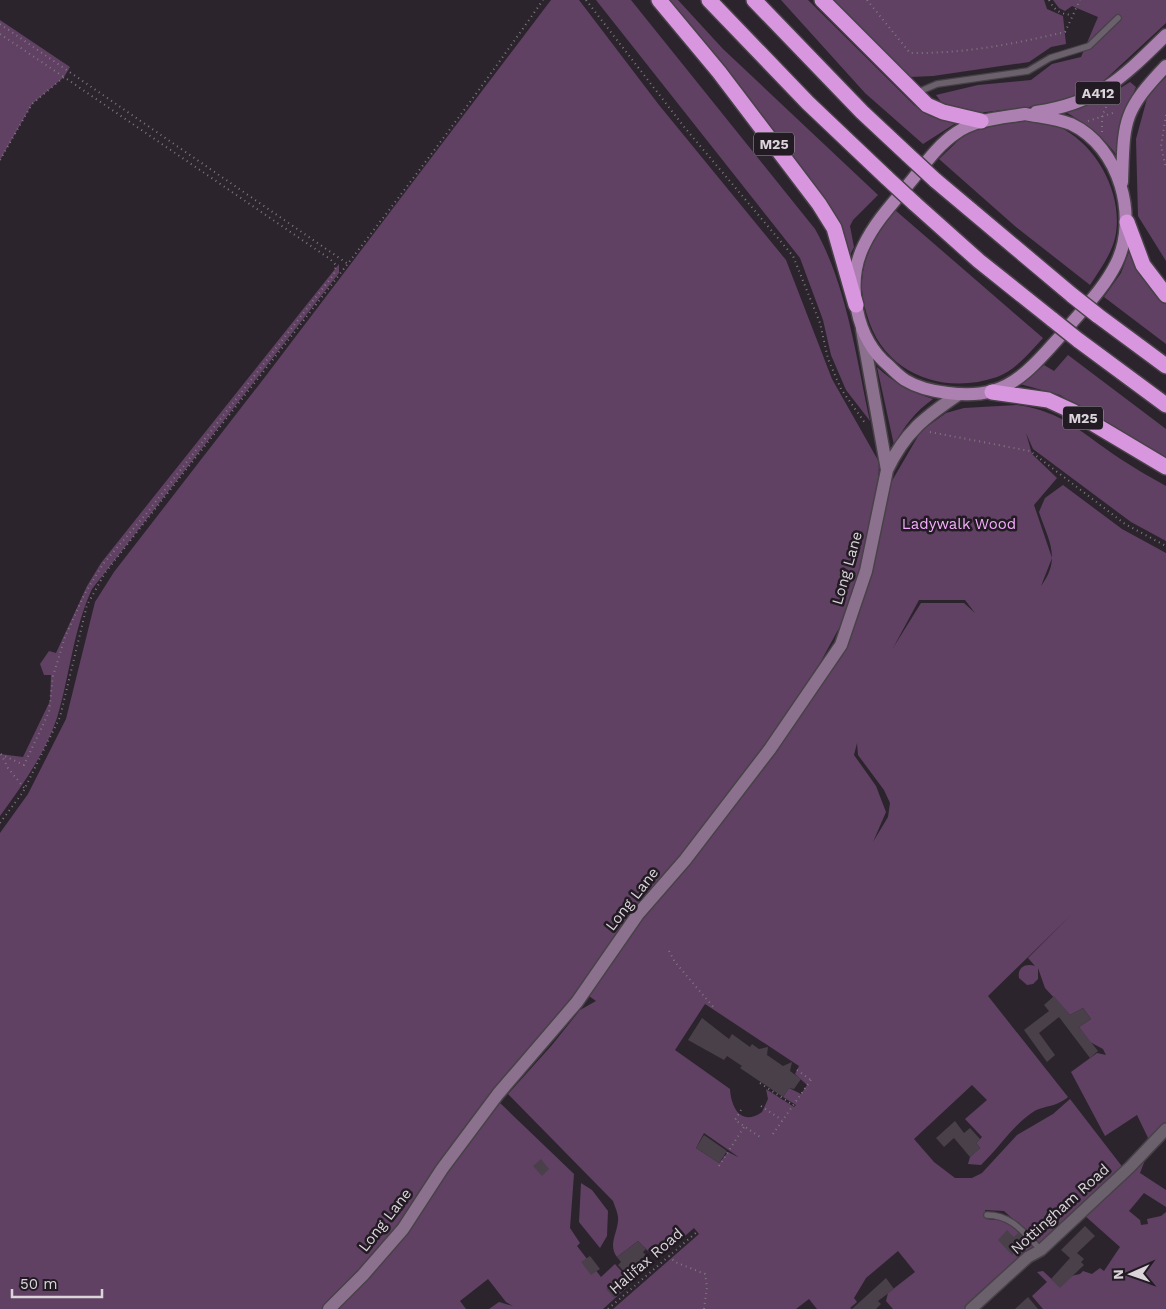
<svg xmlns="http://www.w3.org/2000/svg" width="1166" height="1309" viewBox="0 0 1166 1309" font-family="'Work Sans',sans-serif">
<rect width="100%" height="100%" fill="#2c242d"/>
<path fill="#604163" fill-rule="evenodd" d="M551,0h28l80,105 127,155 46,119 47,83 -1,33 -17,74 -16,48 -25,46 -53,79 -219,292 -148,193 -78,82h-322v-476l28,-39 38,-75 29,-117 19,-30 151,-195z
M596,0h35l184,229c32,57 41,128 55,192l-24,-31 -15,-35 -8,-35 -23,-62z
M665,0h13l45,49 155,146 -25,25 -3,6 4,21 -4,8 -13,-35z
M781,0h27l106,105 16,11 26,7 -33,21 -58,-51z
M834,0h210l3,9 16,7 3,28 -15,3 -22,15 -96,14 -23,1z
M1053,0h113v23l-70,65 -43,16 -76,9 -33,-7 -8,-11 42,-10 53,-5 21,-16 29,-7 17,-40 -26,-11 -7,5 -6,-3z
M0,20l70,47 -6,10 -32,27 -32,56z
M1166,77v184l-28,-45 -2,-77 12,-44z
M1130,82l6,5 -16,38 -2,32c-15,-21 -32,-33 -54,-46l50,-19z
M1032,119c11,3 24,6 33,11 35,20 59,68 50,108 -4,17 -16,33 -25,47l-74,-58 -77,-68 26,-25 35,-13z
M895,210l148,128c-13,14 -27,32 -46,39 -55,19 -114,-4 -130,-62 -3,-10 -6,-23 -5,-34 1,-26 17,-51 33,-71z
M1130,249l36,50v45l-62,-47 17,-24z
M339,264v9l-247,316c-19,41 -22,86 -35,129 -12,36 -36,69 -57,98v-62l23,3 27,-56 1,-26h-7l-4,-11 9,-13 7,2 31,-67 14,-23z
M1068,355l98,74v30l-106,-64 -40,-11 24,-19 10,6z
M877,367c17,16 34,25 56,32 -18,13 -28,26 -39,46z
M1017,405c45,6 66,29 102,53 15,10 31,19 47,28v55l-35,-19 -98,-73 -7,-16 6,21 25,24 -23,27 18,53 -11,28c21,-28 7,-46 -2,-74l6,-14 18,-13 59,44 44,24v569l-17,18 -12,-25 -32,21 -34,-64 26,-19 9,2 -3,-6 -13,-7 -11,-15 12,-8 -8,-11 -13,7 -25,-27 -7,-20v11l-5,5 -6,1 -8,-7c-2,-11 7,-15 16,-12l-7,-8 43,-43 -83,81 80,101c-13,11 -24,8 -35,15 -21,14 -34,36 -52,53l-13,-1 2,-7 10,-9 -4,-5 6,-6 -17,-18 22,-19 -15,-15 -58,54 20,23 21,16h17l10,-5 35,-38 36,-21 17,-15 54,70 -83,76 -37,-34 -19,-1 1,9 21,2 27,27 -67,61h-74l-7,-8 2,-8 27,-21 -17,-21 -32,27 -12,20 3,4 -7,6 2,1h-35l-8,-10 -13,10h-183l86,-75 -5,-6 -26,23 -9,-1 -8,4 -13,-13 -21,16c-9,-12 0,-23 1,-36 1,-6 -3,-14 -5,-20l-105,-107 44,-49 28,-35 16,-9 -7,-5 4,-11 50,-66 45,-55 156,-217 45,-161 32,-55 25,-18 18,-5zM919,600h46l10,13 -11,-10h-43l-28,45zM857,743l1,12 26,35 6,13 -2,14 -15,25 13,-30 -10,-26 -22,-31zM705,1004l94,62 -4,8 12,11 -6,9 -12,-6 -6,9 13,8 -2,2 -28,-18 2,10 -6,13c-21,15 -31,-5 -32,-23l-55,-39zM704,1133l33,23 1,1 -10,-5 -9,11 -23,-15z
M499,1102l75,72 -4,54 10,15 -3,3 24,31 14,-13 17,19 -29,26h-114l10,-7 14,4 -7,-4 -18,-23 -28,22 6,8h-134z
M1145,1160l-5,13 26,17v17l-22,-14 -15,18 11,9 1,5 7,-1 -1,-5 14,-3 5,-4v97h-123l-11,-13 15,-14 -10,-10 6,-1 17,16 11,-11 9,-2 3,-3 9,3 8,-6 4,3 16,-24 -36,-32z
M581,1183l11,7 16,21 -1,25 -7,12 -21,-26z"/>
<path fill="#49404a" d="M1054,996l16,19 13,-7 8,11 -12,8 19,24 -8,7 -31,-41 -20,16 16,22 -8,7 -23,-32 25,-19 -5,-6z
M702,1018l27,21 3,-5 18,13 2,-3 7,5 9,-2 -1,8 16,11 9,-4 -2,9 11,8 -7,10 -5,-1 -6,9 -43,-29 2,-2 -15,-10 -3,4 -36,-20z
M955,1121l9,12 6,-5 10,11 -4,4 4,5 -10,9 -16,-19 -10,9 -8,-9z
M704,1135l23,16 -8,12 -23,-15z
M541,1159l8,10 -7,7 -9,-10z
M1085,1226l10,10 -18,17 7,6 -3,3 3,3 -24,23 -9,-9 19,-21 -9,-8z
M1007,1230l7,7 4,-4 8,8 -14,14 -14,-15z
M638,1241l8,8 -3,3 6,7 -20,18 -11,-12 3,-3 -4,-5z
M590,1256l10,13 -9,6 -10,-13z
M621,1277l8,9 -15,12 -8,-9z
M886,1278l8,11 -16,12 3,3 -5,5h-24z
M1028,1297l10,12h-23z"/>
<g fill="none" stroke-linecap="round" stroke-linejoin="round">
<defs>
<path id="lane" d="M916,93l21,-9 91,-13 22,-13 39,-12 29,-28
M987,1215c25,0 37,18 54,35"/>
<path id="street" d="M971,1309l57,-52 13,-7 89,-83 36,-38"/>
<path id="secondary" d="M862,330l25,140
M329,1309l34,-34 40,-46 39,-60 56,-75 79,-92 61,-88 47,-54 85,-111 71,-104 25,-74 21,-101c18,-38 38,-53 72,-76"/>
<path id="primary" d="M1036,112c63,-9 87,-35 130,-77
M1025,114c15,3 31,4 46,10 49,23 68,94 45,140 -13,26 -34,46 -52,68 -20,22 -42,51 -72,59 -23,7 -66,2 -87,-11 -6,-4 -11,-9 -16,-14 -33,-27 -44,-83 -25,-121 12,-25 31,-44 48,-65 13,-16 26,-35 44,-47 20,-14 45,-15 69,-19z
M1122,182c2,-61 0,-70 44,-116"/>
<path id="highway" d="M659,0l60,72 100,132 15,24 22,77
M709,0l99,103 79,75
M754,0l108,112 46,43
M822,0l105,105 16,7 38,9
M935,180l138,116
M914,203l65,58 74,59
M1127,222l16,43 23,30
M1097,315l69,51
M1078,340l88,65
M992,392l56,8 24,11 94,56"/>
</defs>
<use href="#lane" stroke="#484148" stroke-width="8"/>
<use href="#street" stroke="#484148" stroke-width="14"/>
<use href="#secondary" stroke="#484148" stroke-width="15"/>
<use href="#primary" stroke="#484148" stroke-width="15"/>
<use href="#highway" stroke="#484148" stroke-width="18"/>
<path stroke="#7f7880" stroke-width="2" stroke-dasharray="1 4" stroke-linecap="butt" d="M586,0l99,128 108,128 27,67 8,36 13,30 24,34
M867,0l43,53c52,1 104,-9 155,-21l15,-32
M1049,0c6,11 11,14 24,15
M0,24l348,240
M0,34l64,43
M1166,115l-5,31 5,22
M1088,121l25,-8
M1102,132v-16l6,-13
M0,160l32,-56 32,-27 266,182 6,6 -2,9 -188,240 -43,50 -19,31 -19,42 -12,39 -4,36 -25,53 -24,-11
M930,432l100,19 95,73 41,22
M1,754l7,14 17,21
M0,823l23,-31 37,-75 27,-112 18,-32c148,-190 300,-375 438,-573
M669,951l6,11 40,47
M797,1070l14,10
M760,1083l33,22
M761,1106l21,14
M741,1110l-6,10 25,17
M773,1134l40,-57
M719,1166l25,-39
M669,1256l6,6 30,12 2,13 -3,22
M608,1309l90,-78"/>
<use href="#lane" stroke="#6b616c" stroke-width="5.5"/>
<use href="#street" stroke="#6b616c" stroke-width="11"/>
<use href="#secondary" stroke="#8c718e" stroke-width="12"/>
<use href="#primary" stroke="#ac81b1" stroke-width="12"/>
<use href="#highway" stroke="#d896df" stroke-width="15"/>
<defs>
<path id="highway-bridge" d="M908,155l27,25
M887,178l27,25
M1073,296l24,19
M1053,320l25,20"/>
</defs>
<use href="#highway-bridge" stroke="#484148" stroke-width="18" stroke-linecap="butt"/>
<use href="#highway-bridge" stroke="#d896df" stroke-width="15"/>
</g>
<g text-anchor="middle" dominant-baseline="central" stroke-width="5" stroke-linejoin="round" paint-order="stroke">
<g fill="#221b23" stroke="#a49da4" stroke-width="1">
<rect x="1075.5" y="81.5" width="45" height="23" rx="4"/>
<rect x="754" y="132.5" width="40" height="23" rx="4"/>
<rect x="1063" y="406.5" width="40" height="23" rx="4"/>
</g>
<g font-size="14" font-weight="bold" fill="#dbd5db">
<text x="1098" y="93">A412</text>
<text x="774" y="144">M25</text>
<text x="1083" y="418">M25</text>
</g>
<g font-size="15" fill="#f5acfe" stroke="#221b23">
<text x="959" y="524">Ladywalk Wood</text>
</g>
<g font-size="15" fill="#dbd5db" stroke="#221b23">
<text transform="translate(847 568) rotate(-74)">Long Lane</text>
<text transform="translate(632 899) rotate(-52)">Long Lane</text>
<text transform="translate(1060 1209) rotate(-42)">Nottingham Road</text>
<text transform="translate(385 1220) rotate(-52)">Long Lane</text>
<text transform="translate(646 1261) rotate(-41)">Halifax Road</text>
</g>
</g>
<g transform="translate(1131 1274) rotate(268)" stroke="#221b23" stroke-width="4" paint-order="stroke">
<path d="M0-4L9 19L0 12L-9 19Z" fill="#dbd5db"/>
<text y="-8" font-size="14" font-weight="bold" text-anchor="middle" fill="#dbd5db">N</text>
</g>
<path d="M12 1289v8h90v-8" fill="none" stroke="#dbd5db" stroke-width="2.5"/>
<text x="20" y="1289" font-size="15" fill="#dbd5db" stroke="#221b23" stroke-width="4" paint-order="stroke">50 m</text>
</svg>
